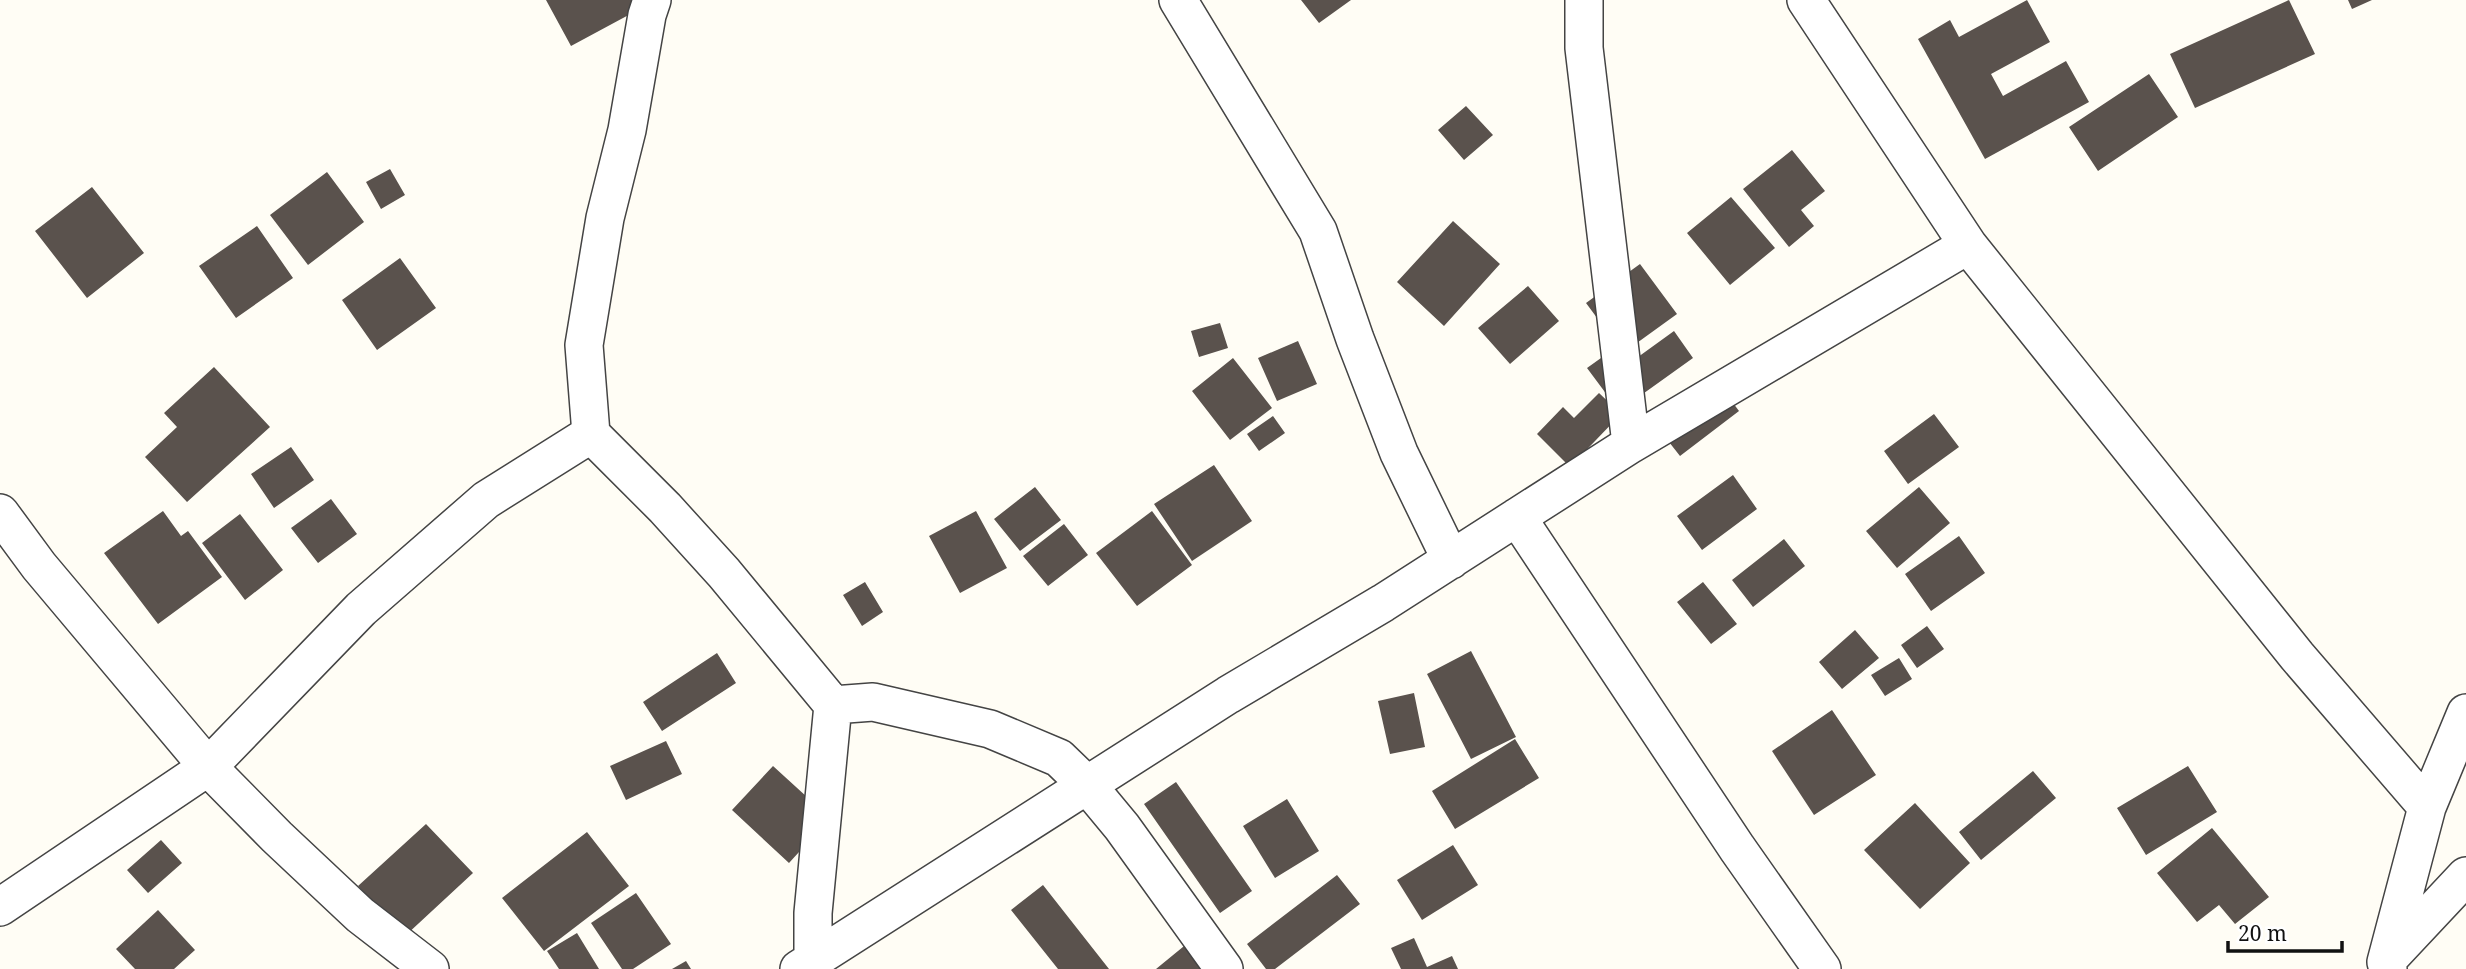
<svg xmlns="http://www.w3.org/2000/svg" width="2466" height="969" viewBox="0 0 2466 969" font-family="'Noto Serif',serif">
<rect width="100%" height="100%" fill="#fffdf5"/>
<path fill="#5a524d" d="M546,0h101l2,4 -78,42z
M1301,0h50l-32,23z
M2027,0l23,42 -59,32 12,22 63,-35 23,41 -104,57 -67,-120 32,-19 9,17z
M2289,0l26,54 -120,54 -25,-54z
M2348,0h24l-20,9z
M2149,74l29,43 -80,54 -29,-44z
M1466,106l27,29 -29,25 -26,-30z
M1792,150l33,41 -24,19 13,16 -25,21 -46,-58z
M390,169l15,26 -24,14 -15,-27z
M327,172l37,50 -56,43 -38,-50z
M92,187l52,66 -57,45 -52,-67z
M1731,197l44,51 -45,37 -43,-52z
M1453,221l47,43 -56,62 -47,-44z
M257,226l36,52 -57,40 -37,-52z
M400,258l36,50 -59,42 -35,-50z
M1640,264l37,50 -54,39 -37,-50z
M1528,286l31,35 -49,43 -32,-36z
M1220,323l8,25 -29,9 -8,-26z
M1674,331l19,27 -74,53 -32,-43 28,-20 12,17z
M1298,341l19,43 -40,17 -19,-43z
M1233,358l39,50 -42,32 -38,-49z
M214,367l56,60 -83,75 -42,-45 32,-30 -13,-14z
M1718,383l21,28 -59,45 -22,-28z
M1599,393l22,21 -51,53 -33,-33 26,-27 11,11z
M1934,414l25,33 -51,37 -24,-33z
M1273,416l12,17 -26,18 -12,-17z
M291,447l23,33 -40,28 -23,-34z
M1214,465l38,56 -60,40 -38,-57z
M1733,475l24,34 -55,41 -25,-34z
M1035,487l26,33 -41,31 -26,-32z
M1919,487l31,36 -53,45 -31,-37z
M331,499l26,35 -39,29 -27,-35z
M163,511l18,25 7,-5 34,46 -64,47 -54,-71z
M976,511l31,57 -47,25 -31,-57z
M1152,511l40,54 -55,41 -41,-53z
M240,514l43,56 -38,30 -43,-57z
M1064,524l24,31 -40,31 -25,-30z
M1959,536l26,37 -54,38 -26,-37z
M1784,539l21,27 -52,41 -21,-27z
M865,582l18,30 -21,14 -19,-31z
M1703,582l34,42 -26,20 -34,-42z
M1927,626l17,23 -27,19 -16,-23z
M1855,630l24,28 -37,31 -23,-27z
M1471,651l45,86 -45,22 -44,-85z
M717,653l19,30 -74,48 -19,-29z
M1899,658l13,21 -27,17 -14,-21z
M1414,693l11,54 -35,7 -12,-53z
M1832,710l44,65 -62,40 -42,-64z
M1515,739l24,39 -84,51 -23,-38z
M666,741l16,33 -56,26 -16,-34z
M773,766l57,52 -41,45 -57,-53z
M2188,766l29,46 -71,43 -29,-47z
M2033,771l23,27 -75,62 -22,-28z
M1176,782l76,109 -32,22 -76,-109z
M1287,799l32,52 -44,27 -32,-52z
M1915,803l55,60 -50,46 -56,-59z
M426,824l47,49 -68,63 -47,-50z
M2212,828l57,69 -34,27 -16,-19 -22,17 -40,-49z
M587,832l42,54 -85,65 -42,-53z
M161,840l21,23 -34,30 -21,-23z
M1453,845l25,40 -56,35 -25,-40z
M1337,875l23,29 -85,65h-9l-19,-25z
M1043,885l66,84h-51l-47,-59z
M636,893l35,51 -38,25h-11l-31,-46z
M158,910l37,40 -21,19h-39l-19,-20z
M577,933l22,36h-40l-12,-18z
M1200,933l30,36h-74z
M1414,938l13,29 25,-11 6,13h-57l-10,-21z
M686,961l5,8h-19z"/>
<g fill="none" stroke-linecap="round" stroke-linejoin="round">
<defs>
<path id="minor" d="M652,0l-5,15 -20,115 -22,88 -21,127 7,89 74,74 59,65 109,132 -20,208v46
M1178,0l140,231 37,108 44,114 52,107
M1584,0v48l47,396
M1806,0l162,245 329,411 130,151
M0,513l39,53 169,201 69,70 83,78 70,54
M1517,517l220,331 85,121
M833,705l40,-3 117,27 69,29 29,28 34,41 102,142
M0,907l208,-140 153,-158 125,-109 105,-66
M2390,957l76,-81
M799,969l429,-274 155,-92 248,-159 337,-199
M2388,969l-2,-7 41,-155 39,-94"/>
</defs>
<use href="#minor" stroke="#444" stroke-width="40"/>
<use href="#minor" stroke="#fff" stroke-width="37"/>
</g>
<path d="M2228 941v10h114v-10" fill="none" stroke="#111111" stroke-width="3.5"/>
<text x="2238" y="941" font-size="21" fill="#111111" stroke="#ffffff" stroke-width="5" paint-order="stroke">20 m</text>
</svg>
